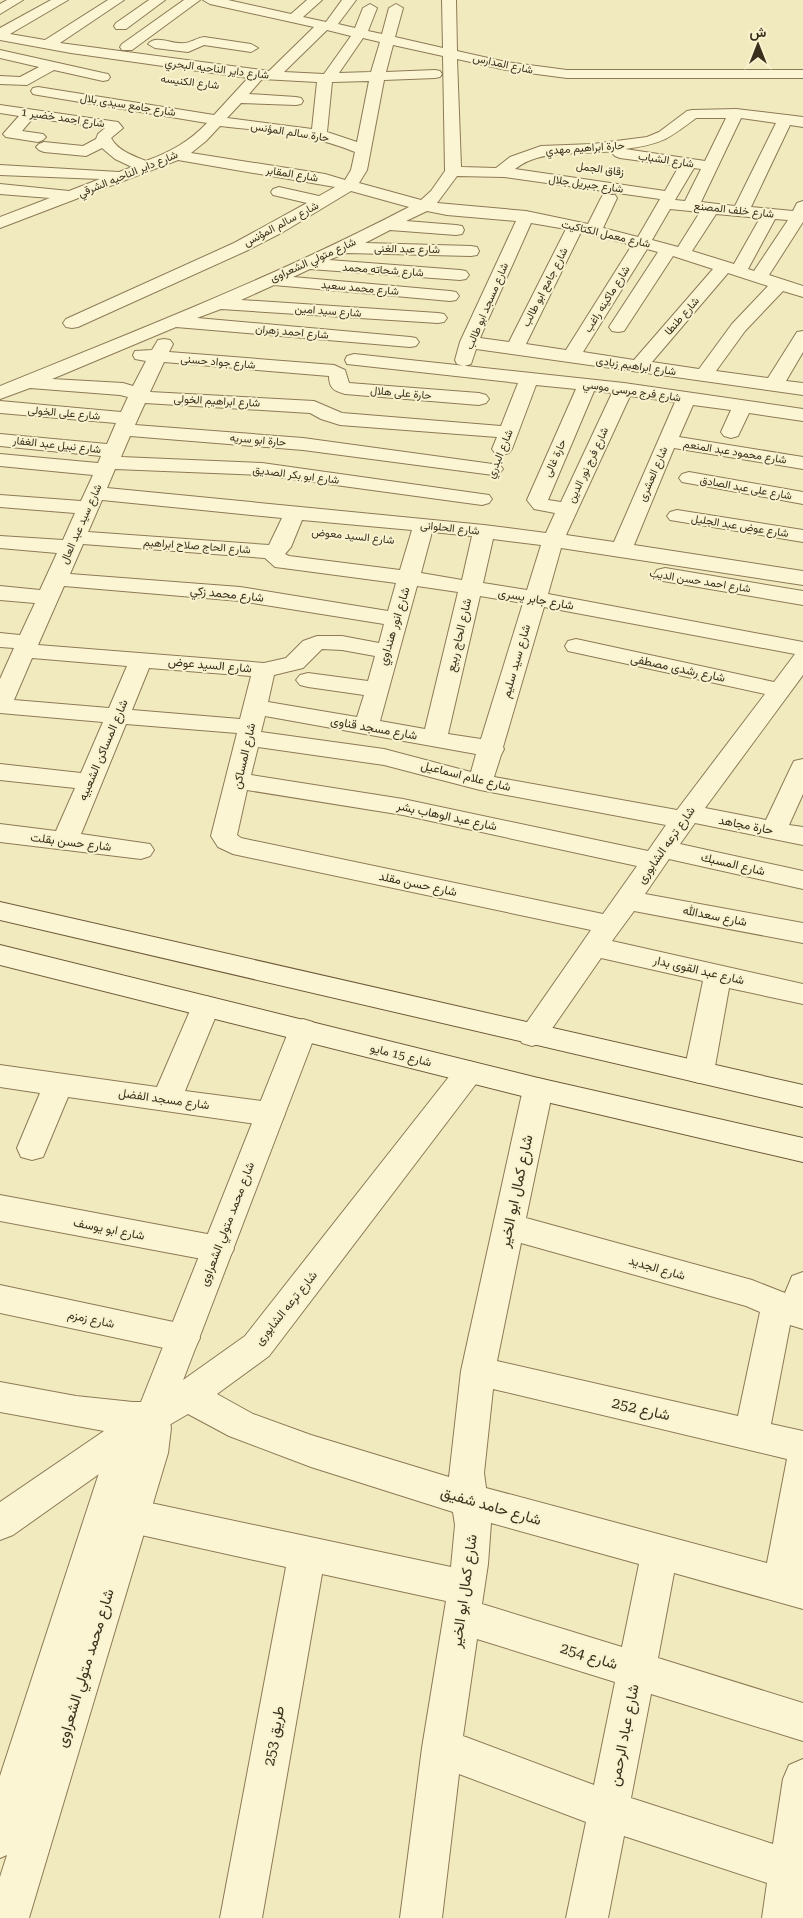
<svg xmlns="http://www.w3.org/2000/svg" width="803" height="1918" viewBox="0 0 803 1918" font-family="'Roboto Serif',Vazirmatn,serif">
<rect width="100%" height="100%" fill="#f2eabf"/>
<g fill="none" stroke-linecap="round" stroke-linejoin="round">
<defs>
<path id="minor" d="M7,0h16l-23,14v-10z
M51,0h17l-58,34 35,6 63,-40h16l-64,43 209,28 45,-44 -104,-23 -7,-4h25l63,14 16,-14h15l-19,17 23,5 16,-22h14l-18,24 17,4 8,-20 7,-4 7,4 -9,23 14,3 7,-26 7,-4 7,4 -8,29 48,11 -1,-48h14l1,51 49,11 61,8h236v8h-236l-61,-8 -49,-11 4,108 35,1 14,-11 31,-11 52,-2 54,-7 12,-5 28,-21 5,-1 44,-1 67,8v10l-13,-2 -39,82 42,4 4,-8 6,-2v21l-34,53 34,11v11l-20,-6 -38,40 -29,40 52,7 29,-46 6,-1v21l-17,29 17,2v12l-327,-46 -5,15 -7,2 -7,-2 -2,-4 5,-18 56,-121 -69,-6 -20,-4 -21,10 50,4 6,1 2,4 -2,4 -6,1 -66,-5 -25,13 106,3 6,1 2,4 -2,4 -6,1 -125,-3 -17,7 131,10 6,1 3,4 -3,4 -6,1 -150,-11 -17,8 157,14 6,1 3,4 -3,4 -6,1 -176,-16 -33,15 197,13 6,1 3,4 -3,4 -6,1 -217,-14 -24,9 213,19 6,1 3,4 -3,4 -6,1 -234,-20 -124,52 71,4 10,3 13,-25 -11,-2 -2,-4 2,-4 17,-1 6,-10 6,-1 6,1 3,4 -4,8 165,13 11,5 4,13 130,10 7,2 3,4 -3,4 -7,2 -134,-11c-11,-3 -16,-6 -16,-18l-165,-14 -14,30 164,9 28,12 159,13 17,-43 -171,-19 -2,-4 2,-4 7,-2 270,29 179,26v12l-54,-8 -11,23 -7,2 -7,-2 -3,-4 10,-22 -38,-5 -14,32 124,20v12l-129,-21 -40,97 169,26v14l-242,-37 -13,46 255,48v33l-98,133 61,12 25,-53 3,-6 9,-2v35l-14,31 14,2v18l-108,-22 -15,21 123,27v18l-134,-30 -24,35 158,29v20l-169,-32 -22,30 191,43v20l-74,-16 -15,84 -5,8 -10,3 -10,-3 -5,-8 19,-91 -102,-23 -59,85 -10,3 -10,-3 -4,-8 73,-105 -358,-76 -15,-7 -7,-11 26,-103 -111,-9 -45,110 69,10 4,6 -4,6 -9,3 -141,-17v-18l56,7 19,-43 -75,-8v-16l81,9 22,-51 -103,-9v-34l14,-31 -14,-1v-14l20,2 15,-32 -35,-3v-14l40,4 17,-37 -57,-5v-12l63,4 12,-27 -75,-6v-12l81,6 12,-26 -93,-9v-12l98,9 3,-7 -101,-10v-12l107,10 9,-21 -116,-10v-12l121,11 7,-15 -8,-2 -90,-7 -30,11v-13c138,-56 277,-110 409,-179l-58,-16 -68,41 -37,19 -168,76 -6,1 -6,-1 -3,-4 3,-4 168,-76 73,-40 -34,-8 -2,-3 2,-3 6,-2 40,9 16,-9 -157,-27 -178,68v-11l50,-19 -50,-4v-10l69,7 31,-12 -100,-4v-10l119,7 13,-5 -17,-8 -13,-11 -16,8 -42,-4 -5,-2 -3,-3 3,-3 5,-2 39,4 13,-7 2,-5 7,-6 -72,-10 -11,13 21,3 3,3 -3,3 -5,2 -32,-5 -3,-3 16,-18 -19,-3v-8l118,17 5,6 -12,10c7,13 23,18 35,23 24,-9 43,-19 61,-38l-169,-28 -5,-1 -2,-3 2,-3 5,-1 176,28 34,-37 -177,-25 -71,-13v-12zM327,30l24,6 -27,38 -40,-2zM363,38l17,4 -9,30 -32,1zM393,45l50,11 2,115 -14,20 -10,9 -62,-17 8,-13 17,-90 51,-2 5,-1 2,-3 -2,-3 -5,-1 -49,2zM262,79l55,3 -5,47 -85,-11 14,-15 55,2 5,-1 2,-3 -2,-3 -5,-1 -47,-3zM369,81l-12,61 -30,-10 5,-50zM696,118h30l-21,43 -80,-12c36,-5 42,-9 71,-31zM741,118l35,5 -41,83 -34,-4zM220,126c46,5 92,8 135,26l-4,18 -6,10 -20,-6 -134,-21 15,-12zM614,151l-2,2 3,3 5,2 59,8 -14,25 -150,-22c26,-21 67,-14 99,-18zM694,168l7,1 -16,32 -10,-1zM457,176l47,1 156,22 -22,38 -35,-9 14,-30 -2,-3h-12l-2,3 -13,26 -62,-13 -89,-8zM670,209l30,3 -22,35 -26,-7zM716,214l44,4 -26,46 -42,-13zM775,219l13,1 -34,51 -6,-2zM531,223l35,6 -57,113 -29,-4zM581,232l51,13 -66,105 -40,-6zM647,249l11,3 -49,75 3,4 6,1 6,-1 49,-75 40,13 -79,91 -51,-8zM728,273l40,13 -36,38 -33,45 -47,-7zM536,385l40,4 -49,111 7,9 21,4 -9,20 -62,-8 -377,-37 8,-19 147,6 220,30 7,-2 3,-4 -3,-4 -227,-32 -141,-6 9,-21 173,14 190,25 7,-2 3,-4 -3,-4 -197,-27 -168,-13 10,-22 165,10 11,6 19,6 157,12 -5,12 3,4 7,2 7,-2 3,-4zM594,391l18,2 -51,109 -13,-2zM630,396l45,6 -61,140 -48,-7zM102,500l180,18 -13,27 -181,-13zM302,520l110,10 -12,40 -111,-14 -4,-2 6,-7zM432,532l40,4 -10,44 -41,-7zM493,539l48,6 -14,45 -44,-7zM83,544l182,14 10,9 8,1 113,15 -8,28 -148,-24 -170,-13zM64,586l176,15 144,23 -5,19 -37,-7h-25l-14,5 -17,17 -22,5 -226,-18zM417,586l41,6 -33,137 -45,-8zM480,596l43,7 -42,136 -33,-5zM544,607l251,47 -21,28 -198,-43 -8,2 -3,5 3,5 197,43 -88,116 -183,-33 7,-22 3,-6 -1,-2zM322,649l20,1 33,6 -7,25 -60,-8 -8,2 -4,5 4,5 8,2 56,8 -7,22 -89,-15 6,-27 29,-7zM32,658l95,8 -18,42 -95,-8zM149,668l102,8 -11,43 -108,-9zM265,716l211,38 -5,18 -87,-23 -123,-17zM258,747l126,18 96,25 186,35 -18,26 -245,-52 -152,-24zM247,790l156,25 234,51 -34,48 -362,-76 -4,-3z
M149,0h16l-39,29h-10l-2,-3 2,-3z
M184,0h16l-68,50h-10l-2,-3 2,-3z
M204,37l47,7 7,4 -7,4 -47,-7 -16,7 -33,-4 -7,-4c8,-10 25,1 36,-1 6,0 13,-5 20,-6z
M0,50l103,23 5,1 2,3 -2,3 -5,1 -49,-11 -27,15 -27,-1v-8l20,1 19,-10 -39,-9z
M689,472l114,20v12l-121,-22 -3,-4 3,-4z
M677,510l126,20v12l-133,-22 -3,-4 3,-4z
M665,568l138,23v14l-146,-25 -3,-5 3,-5z
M206,996l10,3 4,7 -35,85 85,11 11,4 4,8 -4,8 -11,4 -202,-29 -25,60 -11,3 -11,-3 -4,-9 23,-55 -40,-6v-22l157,22 35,-81 4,-7z
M469,1061l10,3 5,8 -5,8 -210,276 -52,38 36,20 58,21 138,42 12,-106 62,-282 5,-8 10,-3 10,3 5,8 -27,129 226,62 33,13 7,-17 11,-4v57l-13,-4 -19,99 32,7v178l-129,-36 -16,85 145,45v38l-152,-47 -20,104 142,46 10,-65 6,-14 14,-6v159h-41l5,-35 -143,-47 -16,82h-42l20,-96 -127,-48 -17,144h-42l22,-170 24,-147 -124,-27 -60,344h-42l66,-351 -154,-34 -13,-5 -5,-12 5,-12 13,-5 319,68 4,-42 -2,-13 -142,-45 -82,-31 -41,-22 -24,14 -151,107 -13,5v-38l104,-71 -104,-19v-30l76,14 57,6h15l28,-17 69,-49 214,-272zM521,1243l225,63 14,6 -22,104 -241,-55zM493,1389l294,70 -20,104 -281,-75 -2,-15zM491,1523l148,41 -17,83 -140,-43 6,-40zM477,1639l138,43 -21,103 -131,-49z
M0,1195l218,41 11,4 5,9 -5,9 -11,4 -218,-41z
M0,1285l183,39 12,4 5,10 -5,10 -12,4 -183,-39z"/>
<path id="tertiary" d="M303,1019l10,3 4,8 -148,387 2,11 -3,25 -139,465h-29v-41l7,-22 -7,3v-82l99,-303 21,-41 19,-25 150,-377 4,-8z"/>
<path id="secondary" d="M0,902l803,183v22l-803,-187z
M0,945l538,133 265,60v24l-265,-62 -538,-135z"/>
</defs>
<use href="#minor" stroke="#8c7a56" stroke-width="2"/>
<use href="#tertiary" stroke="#8c7a56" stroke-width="2"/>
<use href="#secondary" stroke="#6e5b39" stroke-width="2"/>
<use href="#minor" fill="#fcf5d3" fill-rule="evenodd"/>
<use href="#tertiary" fill="#fcf5d3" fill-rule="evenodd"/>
<use href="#secondary" fill="#fcf5d3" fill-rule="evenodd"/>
</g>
<g text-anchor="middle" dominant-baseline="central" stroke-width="4" stroke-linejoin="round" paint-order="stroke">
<g font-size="11" fill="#3a2f1c" stroke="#f8f2cf">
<text transform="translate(503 64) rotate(12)">شارع المدارس</text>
<text transform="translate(217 69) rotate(7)">شارع داير الناحيه البحري</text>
<text transform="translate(190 82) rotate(7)">شارع الكنيسه</text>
<text transform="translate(128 105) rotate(9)">شارع جامع سيدى بلال</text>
<text transform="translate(63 118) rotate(8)">شارع احمد خضير 1</text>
<text transform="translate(290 132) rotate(9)">حارة سالم المؤنس</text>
<text transform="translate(585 148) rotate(-4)">حارة ابراهيم مهدي</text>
<text transform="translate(666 160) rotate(8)">شارع الشباب</text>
<text transform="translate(600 169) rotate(8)">زقاق الجمل</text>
<text transform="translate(128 174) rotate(-22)">شارع داير الناحيه الشرقي</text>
<text transform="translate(292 174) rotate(9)">شارع المقابر</text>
<text transform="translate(586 184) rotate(8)">شارع جبريل جلال</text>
<text transform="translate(734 210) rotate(6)">شارع خلف المصنع</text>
<text transform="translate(281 224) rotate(-28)">شارع سالم المؤنس</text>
<text transform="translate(606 234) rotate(13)">شارع معمل الكتاكيت</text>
<text transform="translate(407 249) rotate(1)">شارع عبد الغنى</text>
<text transform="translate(313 260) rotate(-24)">شارع متولي الشعراوى</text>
<text transform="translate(383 270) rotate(4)">شارع شحاته محمد</text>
<text transform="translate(545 287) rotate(-63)">شارع جامع ابو طالب</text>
<text transform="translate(360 288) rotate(5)">شارع محمد سعيد</text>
<text transform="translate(607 299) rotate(-58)">شارع ماكينه راغب</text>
<text transform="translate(487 306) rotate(-67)">شارع مسجد ابو طالب</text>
<text transform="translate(328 311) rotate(4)">شارع سيد امين</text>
<text transform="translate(682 316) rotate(-49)">شارع طنطا</text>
<text transform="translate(292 332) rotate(5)">شارع احمد زهران</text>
<text transform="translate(218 362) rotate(5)">شارع جواد حسنى</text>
<text transform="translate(636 366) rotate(8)">شارع ابراهيم زبادى</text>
<text transform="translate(632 391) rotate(8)">شارع فرج مرسى موسي</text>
<text transform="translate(401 393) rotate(5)">حارة على هلال</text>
<text transform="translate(217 401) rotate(3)">شارع ابراهيم الخولى</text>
<text transform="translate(64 413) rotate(5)">شارع على الخولى</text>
<text transform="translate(258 440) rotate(5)">حارة ابو سريه</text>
<text transform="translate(57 445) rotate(6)">شارع نبيل عبد الغفار</text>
<text transform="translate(735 452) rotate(9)">شارع محمود عبد المنعم</text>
<text transform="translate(500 454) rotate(-68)">شارع البدري</text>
<text transform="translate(555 458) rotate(-66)">حارة غالى</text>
<text transform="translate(588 465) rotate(-65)">شارع فرج نور الدين</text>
<text transform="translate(653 474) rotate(-67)">شارع العشرى</text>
<text transform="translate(296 475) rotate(7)">شارع ابو بكر الصديق</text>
<text transform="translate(746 488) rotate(10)">شارع على عبد الصادق</text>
<text transform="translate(81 524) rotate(-66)">شارع سيد عبد العال</text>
<text transform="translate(740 526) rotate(9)">شارع عوض عبد الجليل</text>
<text transform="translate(450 528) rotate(6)">شارع الحلوانى</text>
<text transform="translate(353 536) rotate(6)">شارع السيد معوض</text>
<text transform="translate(197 546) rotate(4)">شارع الحاج صلاح ابراهيم</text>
<text transform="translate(700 581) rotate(9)">شارع احمد حسن الديب</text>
</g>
<g font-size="12" fill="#3a2f1c" stroke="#f8f2cf">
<text transform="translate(227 594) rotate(6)">شارع محمد زكي</text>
<text transform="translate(536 599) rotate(10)">شارع جابر يسرى</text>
<text transform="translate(394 626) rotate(-73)">شارع انور هنداوي</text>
<text transform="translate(459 635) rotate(-77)">شارع الحاج ربيع</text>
<text transform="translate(516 661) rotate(-74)">شارع سيد سليم</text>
<text transform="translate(210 665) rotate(5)">شارع السيد عوض</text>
<text transform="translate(678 668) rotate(12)">شارع رشدى مصطفى</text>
<text transform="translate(374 728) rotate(10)">شارع مسجد قناوى</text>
<text transform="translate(103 750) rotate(-67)">شارع المساكن الشعبيه</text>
<text transform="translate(244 756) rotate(-77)">شارع المساكن</text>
<text transform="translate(466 776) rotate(14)">شارع علام اسماعيل</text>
<text transform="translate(447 816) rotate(12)">شارع عبد الوهاب بشر</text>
<text transform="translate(746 825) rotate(11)">حارة مجاهد</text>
<text transform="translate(71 842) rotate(7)">شارع حسن بقلت</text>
<text transform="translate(666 845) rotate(-55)">شارع ترعه الشابورى</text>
<text transform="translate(733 864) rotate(13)">شارع المسبك</text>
<text transform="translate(418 884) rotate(12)">شارع حسن مقلد</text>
<text transform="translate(715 916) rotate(11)">شارع سعدالله</text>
<text transform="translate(699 970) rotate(13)">شارع عبد القوى بدار</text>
<text transform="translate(401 1055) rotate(14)">شارع 15 مايو</text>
<text transform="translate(164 1099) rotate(8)">شارع مسجد الفضل</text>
<text transform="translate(227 1224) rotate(-69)">شارع محمد متولي الشعراوى</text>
<text transform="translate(109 1229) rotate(11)">شارع ابو يوسف</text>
<text transform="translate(657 1268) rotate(16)">شارع الجديد</text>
<text transform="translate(286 1308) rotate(-51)">شارع ترعه الشابورى</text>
<text transform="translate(91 1319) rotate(12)">شارع زمزم</text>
</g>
<g font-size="15" fill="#3a2f1c" stroke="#f8f2cf">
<text transform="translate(516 1191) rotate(-78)">شارع كمال ابو الخير</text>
<text transform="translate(641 1409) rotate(13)">شارع 252</text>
<text transform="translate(491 1506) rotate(16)">شارع حامد شفيق</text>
<text transform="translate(464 1591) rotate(-82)">شارع كمال ابو الخير</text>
<text transform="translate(589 1656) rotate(17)">شارع 254</text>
<text transform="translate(85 1668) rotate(-73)">شارع محمد متولي الشعراوى</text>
<text transform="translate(624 1735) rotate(-79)">شارع عباد الرحمن</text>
<text transform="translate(274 1736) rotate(-80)">طريق 253</text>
</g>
</g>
<g transform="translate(758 45)" stroke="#f8f2cf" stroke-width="4" paint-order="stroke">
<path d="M0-4L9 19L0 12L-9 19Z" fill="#3a2f1c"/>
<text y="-8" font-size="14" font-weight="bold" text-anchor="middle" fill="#3a2f1c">ش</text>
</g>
</svg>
